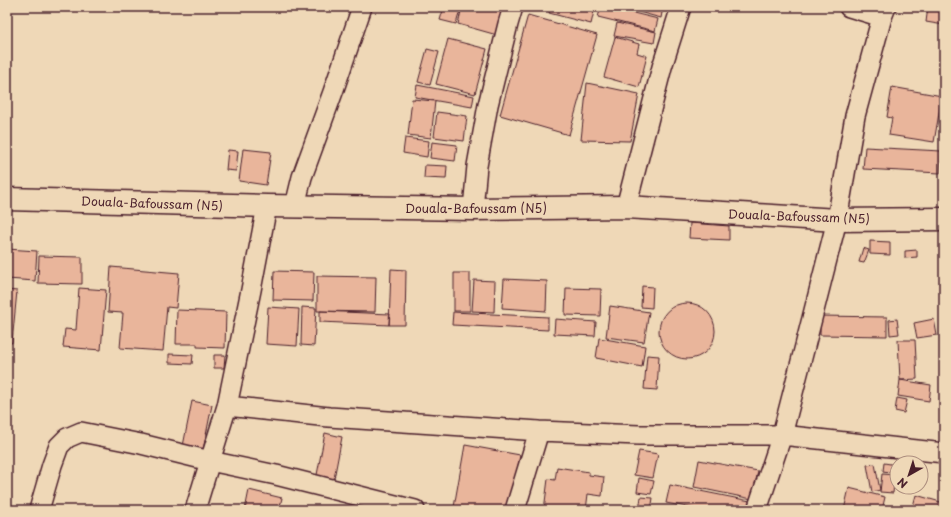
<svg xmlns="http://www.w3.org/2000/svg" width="951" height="517" viewBox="0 0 951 517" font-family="'Playpen Sans',sans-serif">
<rect width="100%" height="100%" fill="#efd8b7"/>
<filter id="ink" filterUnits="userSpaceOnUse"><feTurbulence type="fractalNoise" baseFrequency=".025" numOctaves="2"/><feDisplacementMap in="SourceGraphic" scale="8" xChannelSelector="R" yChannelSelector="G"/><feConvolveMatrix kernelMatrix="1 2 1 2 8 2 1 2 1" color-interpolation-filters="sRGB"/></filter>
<g filter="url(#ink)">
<path fill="#e9b59b" stroke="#4a1f2b" d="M444,7h17l-5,17 -16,-4z
M462,7h42l-7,28 -39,-11z
M551,7h44l-4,17 -42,-11z
M601,7h8l49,12 -3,12 -57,-14z
M629,7h34l-2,11 -33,-9z
M908,7h15l-2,5z
M928,7h16v18l-18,-3z
M528,15l69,20 -28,100 -69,-20z
M617,23l39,9 -2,11 -40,-7z
M615,37l24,7 -2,9 10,3 -8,31 -35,-10z
M448,39l39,10 -12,45 -39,-10z
M427,49l12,3 -9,33 -12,-3z
M587,83l52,11 -9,47 -49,-1z
M417,85l57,11 -2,11 -57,-10z
M892,87l50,9 -8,46 -45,-7 3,-17 -5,-1z
M412,99l23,2 -4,37 -23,-3z
M437,112l30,4 -3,25 -30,-4z
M405,138l24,3 -2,16 -24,-4z
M432,142l25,3 -2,16 -25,-3z
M865,147l76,4 -1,22 -77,-4z
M243,149l28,3 -5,33 -27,-4z
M228,150l10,1 -2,20 -10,-1z
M425,165l22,1 -1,13 -22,-1z
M690,223l39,3v14l-40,-2z
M870,241l20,1v13l-20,-1z
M863,248l6,2 -5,13 -5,-1z
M7,249l30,2 -2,30 -28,-2z
M917,250v7l-12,1v-7z
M39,256l43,1v27l-44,-1z
M111,267l68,6 -3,35 -9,-1 -4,44 -43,-3 3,-35 -15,-1z
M391,269l15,1 -1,55h-16z
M274,271l40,1 -1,29 -40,-1z
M454,273h16v38h-16z
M317,276l59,1 -1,35 -58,-1z
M504,279l43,2 -1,30 -44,-3z
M474,280l21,1 -1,31 -22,-1z
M642,286l11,1 -1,21 -11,-1z
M79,288l27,2 -5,60 -38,-3 2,-18 11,1z
M566,288l35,1 -1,27 -35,-1z
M7,290l10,1 -5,52 -5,-1z
M659 331a28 28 0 1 1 56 0a28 28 0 1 1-56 0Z
M610,306l39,6 -5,30 -38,-5z
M268,307l31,2 -2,37 -31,-2z
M302,307l14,1 -2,38 -13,-1z
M177,310l49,2 -1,36 -28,-1v-3h-21z
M320,311l70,3 -1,11 -69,-3z
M453,312l95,5v13l-96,-5z
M820,316l67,1v19l-67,-1z
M555,319l41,3 -1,14 -41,-2z
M897,319l2,15 -9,1 -1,-15z
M934,319l3,16 -20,3 -3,-15z
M599,338l46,8 -3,21 -46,-9z
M898,340h17l2,39 -17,1z
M169,354l24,1 -1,9 -23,-1z
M214,355h11l-1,13h-10z
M647,355l12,1 -2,34 -13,-1z
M900,380l31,5 -2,16 -31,-5z
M897,398l10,2 -3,13 -9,-2z
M192,401l20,4 -9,45 -20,-4z
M325,433l17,4 -9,47 -17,-4z
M465,445l55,10 -10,55h-37l-19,-3z
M639,451l19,3 -5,24 -19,-3z
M699,460l59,11 -6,28 -58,-12z
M884,463l13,2 -1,8 -13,-2z
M875,464l5,26 -8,2 -5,-27z
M557,467l32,5v3l15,2 -2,19 -14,-2 -2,16h-42l4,-31 7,1z
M882,474l13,1 -2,18 -13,-1z
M639,478l15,3 -3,13 -14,-2z
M670,485l80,16 -2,9h-45l-37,-7z
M849,488l36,9 -3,13h-38z
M249,490l33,8 -3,12h-34z
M916,495l28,8v7h-32z
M641,497l12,1 -2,12h-12z"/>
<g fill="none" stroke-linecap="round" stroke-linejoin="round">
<defs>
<path id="street" d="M849,7l33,10
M295,206l7,-29 31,-85 29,-85
M626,207l36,-140 19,-60
M473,209l4,-43 11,-61 20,-81 5,-17
M227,406l102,11 210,14 100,4h143l162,18
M39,510l13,-45 7,-19 8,-8 14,-6 60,12 69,17 66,14 139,35
M195,510l32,-104 24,-116 16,-84
M515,510l24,-79
M757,510l25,-75 23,-89 32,-126 18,-104 27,-99 4,-10"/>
<path id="highway" d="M7,199l260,7 206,3 153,-2 211,13 107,-1"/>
</defs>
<use href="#street" stroke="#4a1f2b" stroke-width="22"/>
<use href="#highway" stroke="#4a1f2b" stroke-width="25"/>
<use href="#street" stroke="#efd8b7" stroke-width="19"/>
<use href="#highway" stroke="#efd8b7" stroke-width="22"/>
</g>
</g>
<g text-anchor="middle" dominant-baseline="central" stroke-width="3" stroke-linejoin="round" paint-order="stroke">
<g font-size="12" fill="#4a1f2b" stroke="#efd8b7">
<text transform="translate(152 203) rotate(2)">Douala-Bafoussam (N5)</text>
<text x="476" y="208">Douala-Bafoussam (N5)</text>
<text transform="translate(799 216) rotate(2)">Douala-Bafoussam (N5)</text>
</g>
</g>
<rect width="951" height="517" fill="none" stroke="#efd8b7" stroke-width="24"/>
<rect x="12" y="12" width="927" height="493" fill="none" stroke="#4a1f2b" stroke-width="1.5" filter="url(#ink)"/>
<g transform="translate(909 475) rotate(219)"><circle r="19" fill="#efd8b7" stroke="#ad8e7f"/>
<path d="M0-3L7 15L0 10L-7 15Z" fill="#4a1f2b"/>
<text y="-6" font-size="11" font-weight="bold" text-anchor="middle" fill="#4a1f2b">N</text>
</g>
</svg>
